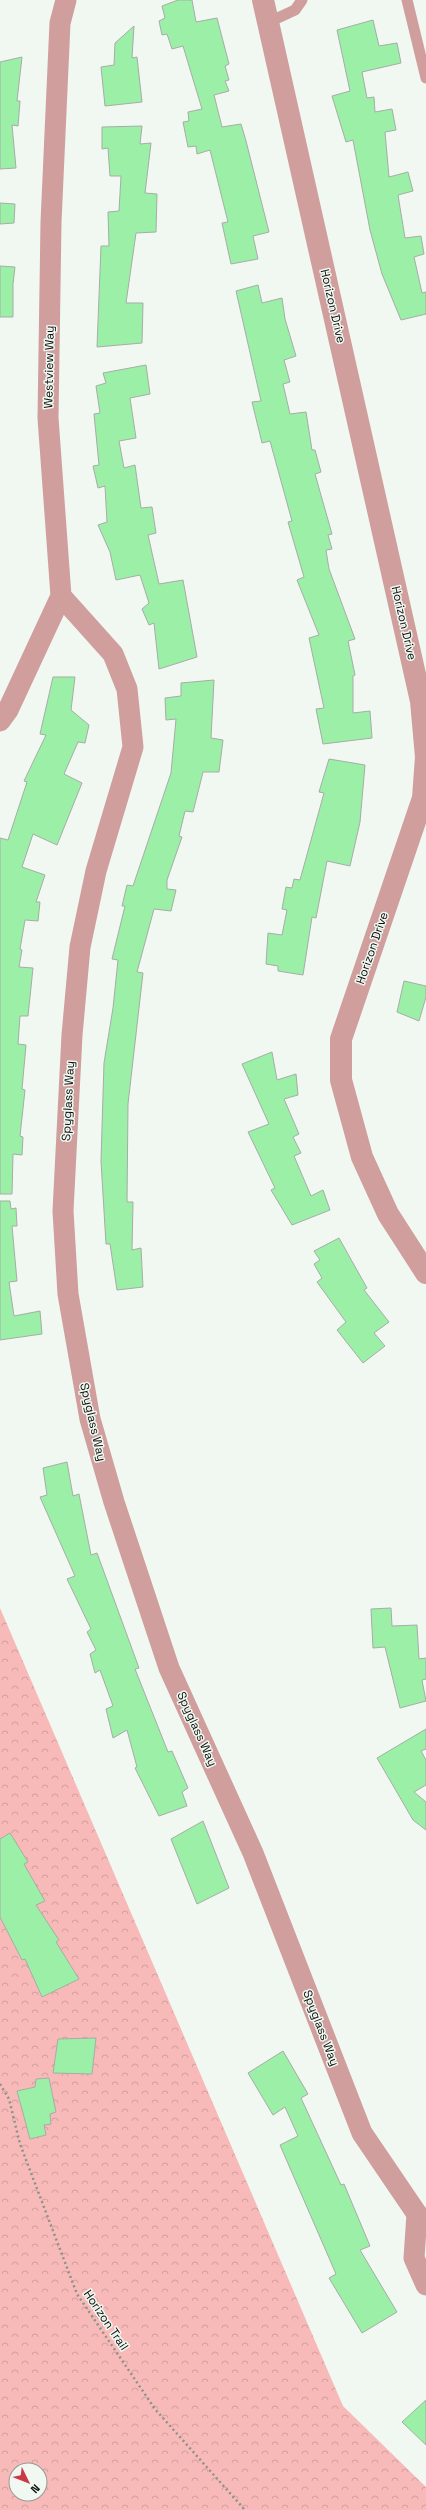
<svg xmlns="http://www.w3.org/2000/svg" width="426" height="2510" viewBox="0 0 426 2510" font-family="'Space Grotesk',sans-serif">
<defs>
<pattern id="forest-crowns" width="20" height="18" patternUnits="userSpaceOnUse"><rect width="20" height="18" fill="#f8bab8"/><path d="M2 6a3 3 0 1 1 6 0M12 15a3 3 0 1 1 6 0" fill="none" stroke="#d39f9d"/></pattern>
</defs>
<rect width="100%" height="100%" fill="#f0f8f1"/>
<path fill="url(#forest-crowns)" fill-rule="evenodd" d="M0,1608l343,798 83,81v23h-426zM16,2470h24v24h-24z"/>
<path fill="#9befa7" stroke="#a6ada7" d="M178,0h14l4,22 21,-4 12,46 -4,2 4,14 -4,1 4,10 -15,4 8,32 19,-3 5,17 23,91 -16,4 5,23 -27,5 -9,-41 6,-1 -18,-72 -13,4 -1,-8 -8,1 -5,-25 6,-1 -1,-9 14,-3 -19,-63 -11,3 -5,-15 -5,1 -3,-14 6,-3 -3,-12z
M373,20l6,26 18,-3 4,20 -39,9 5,26 7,-1 1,15 17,-3 4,21 -11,2 4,45 19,-5 5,19 -15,4 7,43 16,-2 3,18 -10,3 8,36 4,-1v22l-25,6 -19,-46 -12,-44 -17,-90 -7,2 -14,-46 18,-5 -13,-61z
M134,26l-2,32 5,-1 5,45 -37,4 -4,-39 13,-2 1,-22z
M22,57l-5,44h3l-2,25 -6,-1 4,43 -16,1v-107z
M142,126l-2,18 11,-1 -6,50 12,1 -1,38 -20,1 -10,70h17l-1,40 -45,4 4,-101h8l-1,-34 11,-1 2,-35h-11l-2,-28 -6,1v-22z
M0,203l15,1 -1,19 -14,1z
M0,266l15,1 -2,17v33h-13z
M258,285l4,18 20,-5 3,21 11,37 -12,4 6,22 -7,2 7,30 16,-2 6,38h3l6,22 -6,2 17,60 -4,1 4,14 -6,1 3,19 26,70 -7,2 7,34 -2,1v37l17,-2 2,27 -49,6 -7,-35 8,-1 -15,-70 10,-3 -22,-55 7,-3 -16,-55 4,-1 -22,-80 -8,2 -10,-41 9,-1 -25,-110z
M146,365l4,29 -20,4 6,40 -17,3 5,27 11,-3 6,43 11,-1 4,26 -8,2 11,49 24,-4 14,77 -38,12 -5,-46 -5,2 -7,-16 7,-6 -9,-28 -24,5 -6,-28 -12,-27 9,-3 -2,-36 -7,2 -5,-22 6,-1 -5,-51 6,-1 -4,-27 10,-3 -3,-10z
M53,677h22l-4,33 18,15 -4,18 -7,-1 -14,32 18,9 -25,62 -24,-11 -11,33 23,8 -9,27h4l-2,19 -13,-1 -5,29 2,1 -3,17 14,1 -5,48h-8l-2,28 8,1 -4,44 3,1 -5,46 3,1 -1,18 -9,-1 -1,40h-12v-356l8,2 19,-58 -3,-1 22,-46 -6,-1z
M214,680l-3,58 12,2 -4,32h-16l-10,40 -8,-1 -6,25 3,1 -15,43v9l9,1 -5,21 -17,-2 -17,63 6,1 -15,131 -1,98h6l-1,48 9,-2 2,39 -26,3 -7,-46h-4l-5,-83 3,-98 9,-55 5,-48 -6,-1 13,-53h-3l5,-21 6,1 38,-113 5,-54 -10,1 -1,-22 16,-2v-13z
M329,759l36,6 -5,57 -10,44 -23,-5 -11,57 -4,-1 -9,58 -25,-4v-5l-12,-2 2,-31 14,2 5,-25 -5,-1 4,-22 6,1 2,-9 6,1 24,-87 -5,-1z
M404,981l22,5v11l-7,24 -22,-9z
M272,1052l5,28 19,-6 2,21 -14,4 15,35 -6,3 8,16 -7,3 17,40 12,-6 7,20 -38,15 -21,-35 4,-2 -27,-56 21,-8 -27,-60z
M0,1201h10l1,8 5,-1 1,18h-5l5,55 -8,1 5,34 26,-5 2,23 -42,6z
M339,1238l28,50 -3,2 25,32 -15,11 11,13 -22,17 -26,-33 9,-8 -29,-40 5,-4 -8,-14 6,-4 -6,-9z
M67,1462l6,34 6,-2 12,61 6,-2 42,115 -4,1 33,83 4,-1 16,37 -6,4 5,14 -28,10 -24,-48 2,-1 -10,-37 -14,8 -7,-29 7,-3 -13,-36 -5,3 -5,-19 6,-4 -9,-18 4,-3 -24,-50 8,-3 -35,-79 7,-2 -4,-27z
M391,1608l1,18 25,-1 2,34 7,-1v21l-4,1 4,21 -26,7 -15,-61 -12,1 -2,-39z
M426,1729v20l-5,2 5,9v25l-12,7 12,10v28l-13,-10 -36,-62z
M203,1821l26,67 -32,16 -26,-65z
M10,1833l18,29 -4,2 21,37 -9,4 23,35 -3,2 23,37 -37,18 -17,-38 -3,1 -22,-43v-78z
M96,2038l-4,36 -39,-1 5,-34z
M283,2051l25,43 -7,4 40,87 3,-1 26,62 -10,4 37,62 -35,21 -33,-55 7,-4 -56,-129 18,-9 -13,-29 -12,8 -25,-42z
M49,2078l7,34 -6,2 1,10 -7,1 2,10 -16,4 -13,-48 18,-4 1,-8z
M426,2400v45l-24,-23z"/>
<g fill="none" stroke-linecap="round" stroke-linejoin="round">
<path stroke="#8b918c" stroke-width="2.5" stroke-dasharray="2 3" stroke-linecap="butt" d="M0,2084l9,15 11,45 57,150 78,115 90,101"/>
<path stroke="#cf9e9d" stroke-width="11" d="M407,0l19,78
M269,22l26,-12 7,-10"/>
<path stroke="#cf9e9d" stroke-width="21" d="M61,596l52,58 14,35 6,58 -37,124 -16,76 -8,88 -9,176 5,83 22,125 24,83 55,166 84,185 109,280 55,81 9,7
M0,721l8,-11 53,-114 -13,-178 3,-196 9,-199 6,-23
M417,2214l-3,44 12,27"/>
<path stroke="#cf9e9d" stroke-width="22" d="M263,0l158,701 5,56 -3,41 -82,241v41l21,77 26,57 38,59"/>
</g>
<g text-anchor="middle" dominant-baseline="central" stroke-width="3" stroke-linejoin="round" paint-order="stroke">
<g font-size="12" fill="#0b0e0b" stroke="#f0f8f1">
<text transform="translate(333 306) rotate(77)">Horizon Drive</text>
<text transform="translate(49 367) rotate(-89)">Westview Way</text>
<text transform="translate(404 623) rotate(77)">Horizon Drive</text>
<text transform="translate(372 948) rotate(-71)">Horizon Drive</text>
<text transform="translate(68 1101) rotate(-87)">Spyglass Way</text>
<text transform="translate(93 1422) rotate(77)">Spyglass Way</text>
<text transform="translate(197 1729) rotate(66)">Spyglass Way</text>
<text transform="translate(321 2028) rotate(69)">Spyglass Way</text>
<text transform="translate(106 2320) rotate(56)">Horizon Trail</text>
</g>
</g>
<g transform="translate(28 2482) rotate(133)"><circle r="19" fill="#f0f8f1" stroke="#949a95"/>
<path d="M0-3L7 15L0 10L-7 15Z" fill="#ca3a46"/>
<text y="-6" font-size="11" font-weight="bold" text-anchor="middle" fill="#0b0e0b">N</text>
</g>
</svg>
